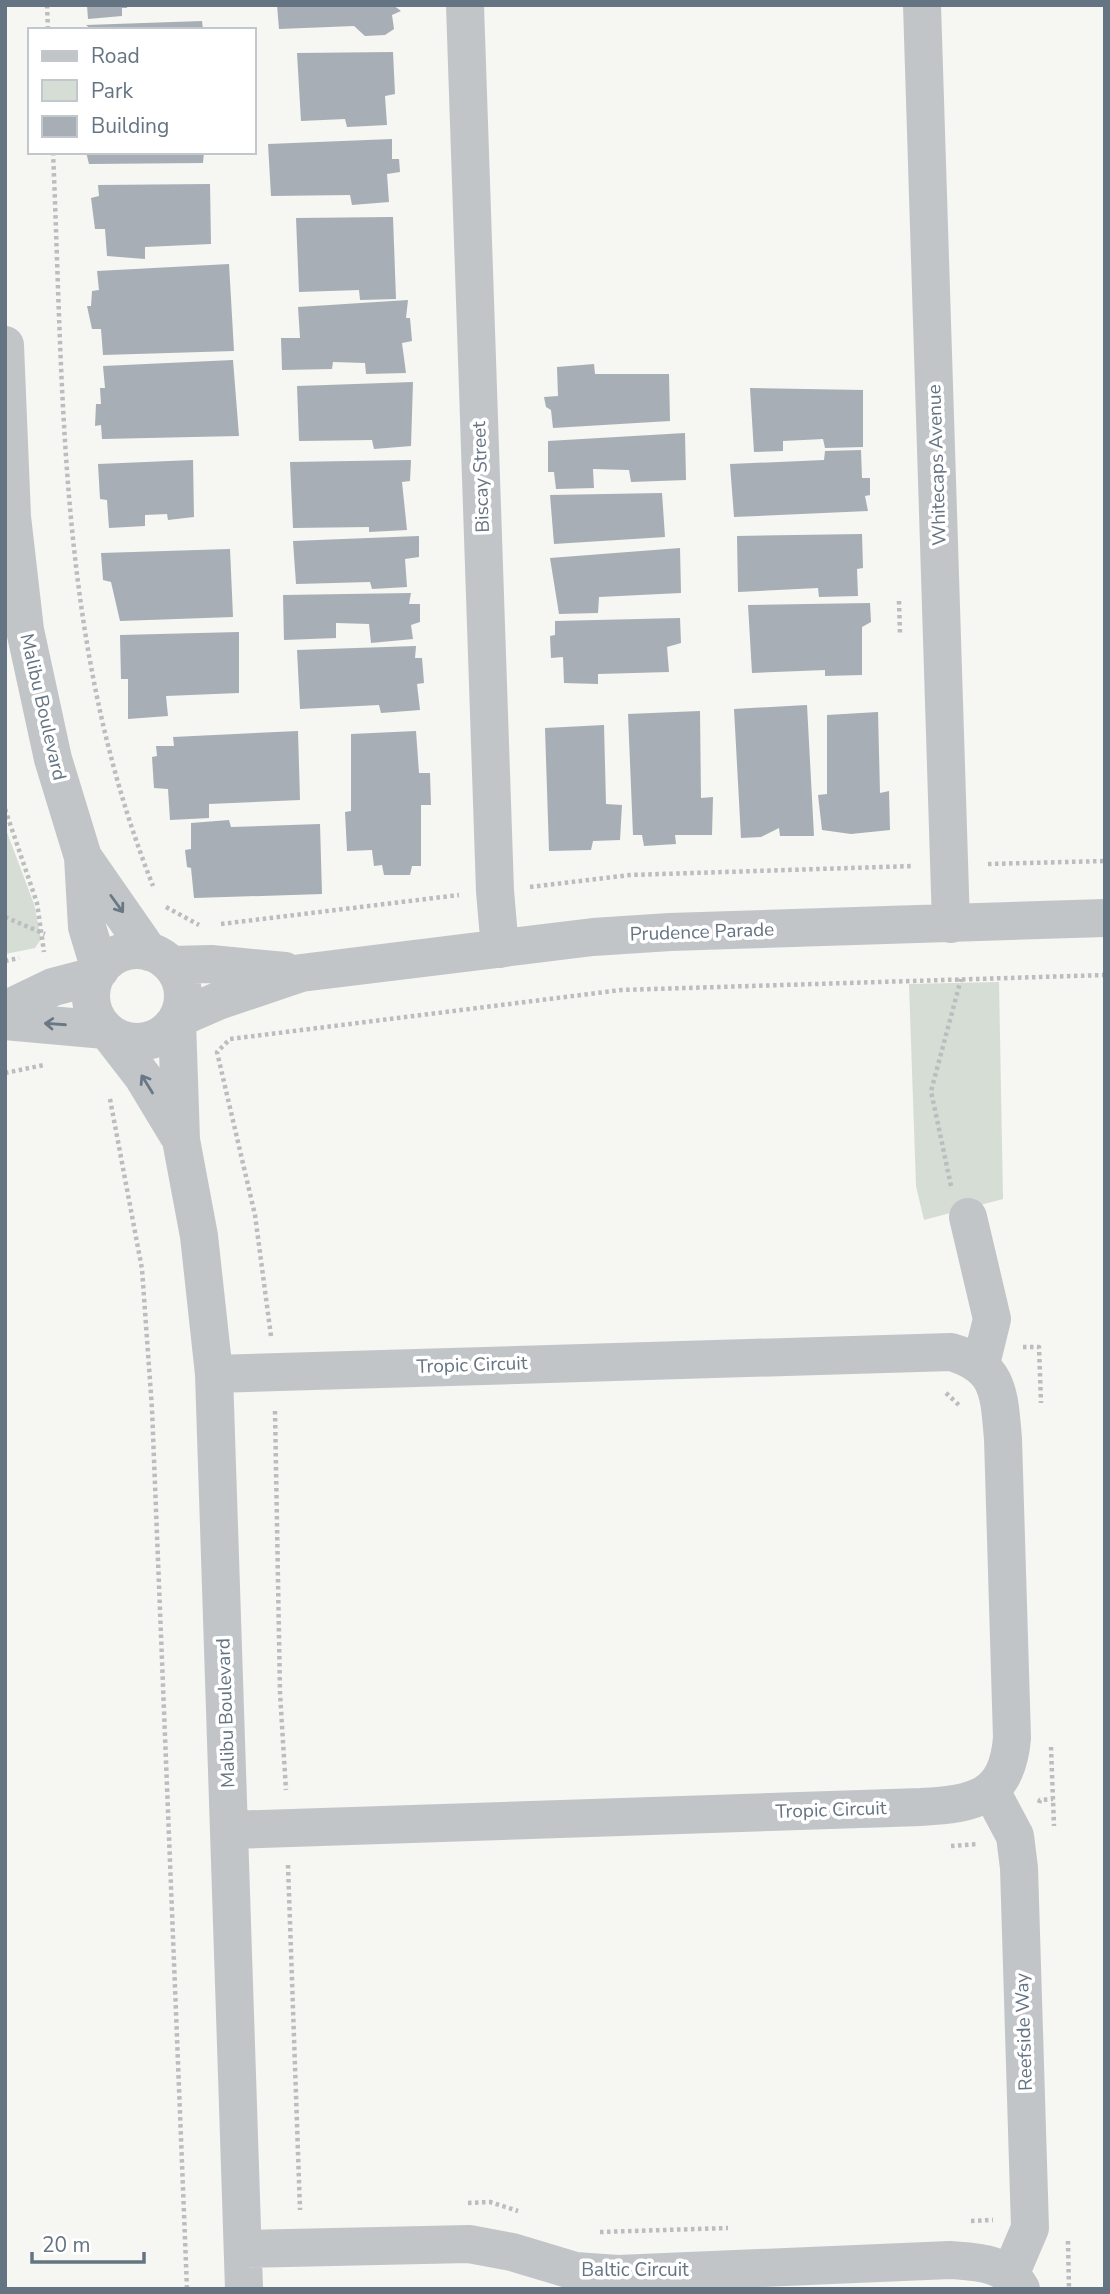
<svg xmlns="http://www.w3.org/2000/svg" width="1110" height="2294" viewBox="0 0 1110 2294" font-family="'Nunito Sans',sans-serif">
<rect width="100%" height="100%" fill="#f6f6f2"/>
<path fill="#d6ddd4" d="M5,827l29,77 7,35 -6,9 -30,6z
M999,982l4,217 -79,21 -8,-34 -7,-202z"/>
<path fill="#a7aeb5" d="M87,5h40v3h-5v8l-34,3z
M277,5h116l8,6 -9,4 2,14 -9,6 -20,1 -11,-10 -75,3z
M202,21l1,9h-111l-6,-5z
M393,52l2,42 -10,2 2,29 -40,2 -2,-8 -44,2 -4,-68z
M392,139v20h7l1,13 -13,2 2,28 -37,3 -2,-10 -79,1 -3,-52z
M86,152h118l-1,11 -114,1z
M210,184l1,60 -66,3v12l-38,-3 -2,-27h-10l-4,-31 8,-2 -1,-11z
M393,217l3,82 -36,1 -1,-10 -60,2 -3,-74z
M229,264l5,87 -131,4 -2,-26h-9l-5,-23h4l1,-15 7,-1 -2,-19z
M408,300l-2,18h4l2,23 -10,2 4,30 -40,1 -1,-11 -32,-1 -1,7 -50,1 -1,-32h19l-2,-31z
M233,360l6,76 -137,3 -1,-14 -6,1 1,-22h5l-1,-16h5l-2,-22z
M594,364l1,10h74l1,47 -117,7 -2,-18 -5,-3 -2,-10 14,-1 -1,-29z
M413,382l-2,64 -37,3 -2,-9 -73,1 -2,-55z
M750,388l113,2v57l-38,1 -2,-9 -40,2v10l-29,1z
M685,433l1,47 -55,2 -2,-12 -36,-1 1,19 -38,1 -2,-17h-6v-31z
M861,450l1,28h8v17l-5,1 3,15 -134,6 -4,-53 94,-4 1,-9z
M193,460l1,57 -26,3 -1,-6 -22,1v11l-36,2 -2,-28 -7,-1 -2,-35z
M411,460l-1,21 -8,1 5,48 -38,2v-5l-76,1 -3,-66z
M662,493l3,44 -111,7 -4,-49z
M862,534l1,34 -6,1 1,27 -39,1 -1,-9 -80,4 -1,-56z
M419,536v21l-14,2 2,28 -35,2 -2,-7 -74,2 -3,-43z
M680,548l1,45 -82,4 -1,16 -39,1 -9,-56z
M230,549l3,68 -113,4 -9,-39 -8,-2 -2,-27z
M411,593l-2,11h11v18l-9,3 2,14 -42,4 -2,-19 -33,-1v15l-52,2 -1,-45z
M870,603l1,19 -9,5v48l-37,1v-6l-73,3 -4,-68z
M680,618l1,25 -14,4 2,25 -71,2v10l-34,-1 -1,-26 -12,1 -1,-22 5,-1v-14z
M239,632v61l-73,3 2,20 -40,3v-40h-7l-1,-44z
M416,646l-1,12h7l2,25 -7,1 3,26 -39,3 -2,-8 -79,4 -3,-59z
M807,705l7,131h-34l-1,-8 -18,9 -20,1 -7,-129z
M700,711l1,87 12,-1 -1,38h-37l1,9 -32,2 -2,-11h-9l-5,-121z
M878,712l2,81 9,-2 1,39 -39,4 -29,-4 -4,-35 9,-1v-79z
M604,725l2,79 16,1 -2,35 -27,1 -2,9 -42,1 -4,-123z
M298,731l2,69 -91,4v14l-39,2 -2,-31 -14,-1 -2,-31 5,-1 -1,-10h18l-1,-9z
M416,731l3,42h11l1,32h-10v61h-9l-2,9h-26l-2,-10 -8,1 -2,-16 -25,1 -2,-39 6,-1v-77z
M229,820l2,7 89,-3 2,70 -128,4 -3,-30 -4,-1 -2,-17 6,-1v-26z"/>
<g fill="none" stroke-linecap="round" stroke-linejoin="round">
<path stroke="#bbbdbf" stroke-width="4.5" stroke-dasharray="3.5 3.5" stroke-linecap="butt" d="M47,5l1,25
M53,152c11,253 5,494 100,734
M899,601l1,33
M5,809l32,94 7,49
M988,864l117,-3
M530,887l100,-12 283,-9
M166,907l33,18
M5,917l40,17
M221,924l238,-29
M5,961l14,-3
M5,1073l39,-8
M110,1099l32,170 10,140 35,880
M951,1186l-20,-95 30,-112
M271,1336l-16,-121 -38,-163 13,-13 391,-49 484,-15
M1023,1347h16l2,56
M946,1393l14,13
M275,1411l5,282 6,97
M1051,1747l3,79
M1039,1803l1,-3 13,-1
M951,1846l26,-2
M288,1865l12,345
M468,2203l22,-1 28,9
M971,2221l22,-1
M600,2232l128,-4
M1068,2241l1,48"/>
<path stroke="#c1c5c8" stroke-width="38" d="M465,5l30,886 5,58
M922,5l29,919
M5,345l7,172 13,113 28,129 30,98 4,70 13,43
M83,857l66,95
M91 996a46 46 0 1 1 92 0a46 46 0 1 1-92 0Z
M171,965l40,-1 74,7
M5,1010l48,-23 42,-11
M179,1018l39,-17 83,-28 292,-36 77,-5 435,-14
M5,1021l100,9
M177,1021l4,119 18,96 15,138 30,915
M109,1033l34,44 35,58
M968,1217l24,102 -11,45
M214,1374l737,-22c49,14 48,42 52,87l9,299c-5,60 -37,66 -91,69l-691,23
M991,1791l24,45 4,32 11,360 -20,47
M243,2249l226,-5 43,8 63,19 43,3 332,-14c27,2 56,2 71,29"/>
</g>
<defs><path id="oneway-shaft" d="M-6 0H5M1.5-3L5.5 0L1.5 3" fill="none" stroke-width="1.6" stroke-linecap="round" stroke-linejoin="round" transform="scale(1.75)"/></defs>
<g stroke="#6a7886">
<use href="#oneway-shaft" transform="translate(117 904) rotate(54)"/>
<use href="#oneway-shaft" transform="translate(55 1024) rotate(-176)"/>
<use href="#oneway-shaft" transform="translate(147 1084) rotate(-122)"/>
</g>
<g text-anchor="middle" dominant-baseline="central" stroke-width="7" stroke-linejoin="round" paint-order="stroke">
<g font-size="19" fill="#657483" stroke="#fff">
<text transform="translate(937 465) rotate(-92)">Whitecaps Avenue</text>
<text transform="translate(481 477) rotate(-92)">Biscay Street</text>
<text transform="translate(43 707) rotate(77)">Malibu Boulevard</text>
<text transform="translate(702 932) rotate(-2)">Prudence Parade</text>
<text transform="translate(472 1365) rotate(-2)">Tropic Circuit</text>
<text transform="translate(226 1713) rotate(-92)">Malibu Boulevard</text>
<text transform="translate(831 1810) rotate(-2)">Tropic Circuit</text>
<text transform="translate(1024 2032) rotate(-92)">Reefside Way</text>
<text x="635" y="2270">Baltic Circuit</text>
</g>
</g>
<rect width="1110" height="2294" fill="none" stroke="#657483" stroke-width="14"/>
<rect x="28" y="28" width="228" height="126" fill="#ffffff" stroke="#c1c7cd" stroke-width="2"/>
<rect x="42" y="51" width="35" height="10" fill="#c1c5c8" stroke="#c1c7cd" stroke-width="2"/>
<text x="91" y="63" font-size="21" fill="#657483">Road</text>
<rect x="42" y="80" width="35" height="21" fill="#d6ddd4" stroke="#c1c7cd" stroke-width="2"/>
<text x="91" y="98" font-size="21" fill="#657483">Park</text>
<rect x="42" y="116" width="35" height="21" fill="#a7aeb5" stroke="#c1c7cd" stroke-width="2"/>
<text x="91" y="133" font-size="21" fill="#657483">Building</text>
<path d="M32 2252v10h112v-10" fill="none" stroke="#657483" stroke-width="3.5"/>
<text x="42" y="2252" font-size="21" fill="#657483" stroke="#ffffff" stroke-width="5" paint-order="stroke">20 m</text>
</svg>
